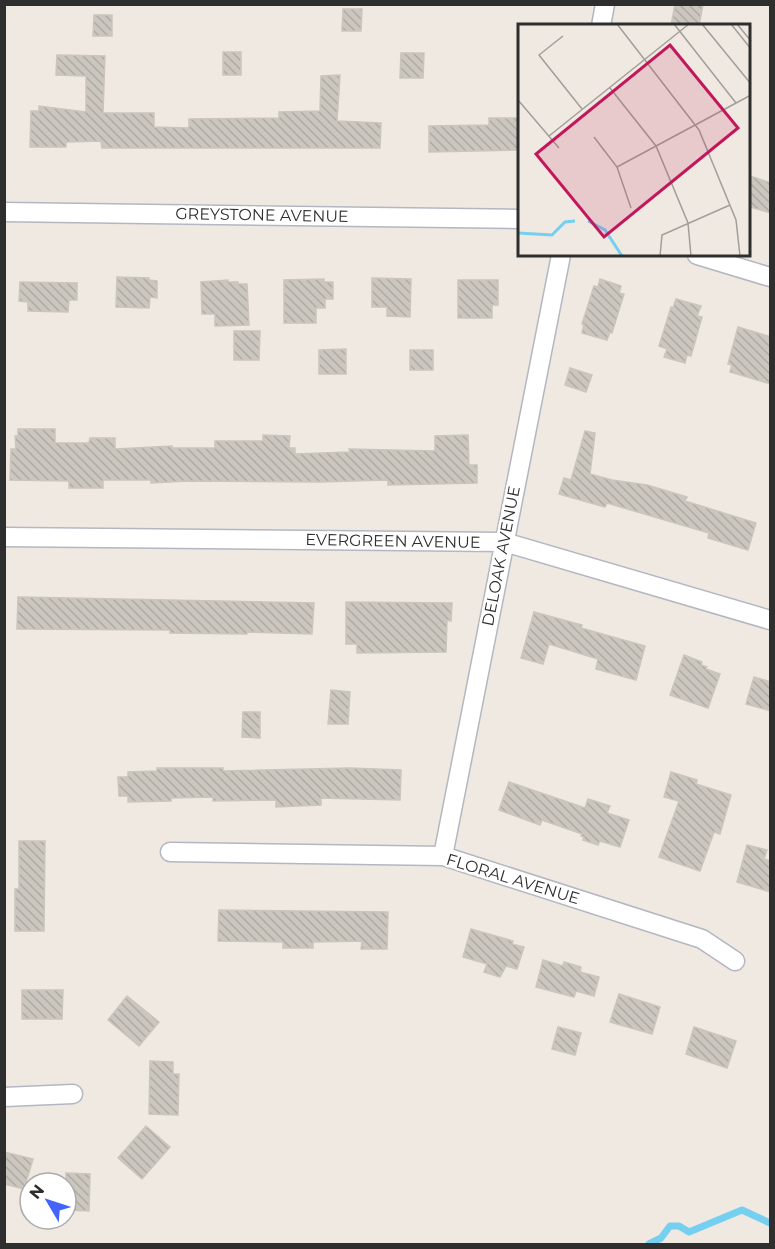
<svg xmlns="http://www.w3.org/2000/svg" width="775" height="1249" viewBox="0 0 775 1249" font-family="Montserrat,sans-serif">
<defs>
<pattern id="building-back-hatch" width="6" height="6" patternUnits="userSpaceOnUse" patternTransform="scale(1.5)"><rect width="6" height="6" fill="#cbc7bf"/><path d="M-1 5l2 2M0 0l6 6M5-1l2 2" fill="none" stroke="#afaba4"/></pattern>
</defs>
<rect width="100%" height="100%" fill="#efe9e1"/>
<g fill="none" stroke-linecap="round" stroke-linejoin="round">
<path stroke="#75cff0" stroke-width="7" d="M649,1244l12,-6 9,-12h9l10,6 53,-22 28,13"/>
</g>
<path fill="url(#building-back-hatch)" stroke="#cbc5ba" stroke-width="1.5" d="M675,4h28l-4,22h-28z
M343,9h19l-1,22h-19z
M94,15h18v21h-19z
M223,52h18v23h-18z
M401,53h23l-1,25h-23z
M57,55l48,1 -2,57h51v14l35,1v-9l90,-1v-6l41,-1 1,-35 19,-1 -3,46 44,2 -1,25h-278l-1,-7 -35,1v5h-36l1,-36h8v-5l47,6v-36l-30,-1z
M489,118h31v32l-91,2v-26l60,-1z
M750,176l21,7v30l-21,-6z
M117,277l32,1v2l8,1v17l-7,-1 -1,11 -33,-1z
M372,278l39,1 -1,38 -23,-1v-9h-15z
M324,279v3h9v17h-8v9h-9v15h-32v-43z
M600,279l21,7 -2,7 5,1 -12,39 -2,-1 -3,8 -25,-7 2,-9h-2l12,-38 4,1z
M228,280v2h10v2h9l2,41 -34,1v-12h-13l-1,-32z
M458,280h40v25h-6v13h-34z
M20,282l57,1v17h-8l-1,12 -40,-1v-9l-9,-1z
M676,299l25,7 -4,10 5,1 -11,39 -4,-1 -2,8 -21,-6 3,-8 -8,-3 12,-39 2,1z
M738,327l33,10v47l-41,-12 2,-7 -4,-1z
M234,331h26l-1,29h-25z
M346,349v25h-27v-24z
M410,350h23v20h-23z
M570,368l22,7 -6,17 -21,-7z
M18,429h37v14h34l1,-5h25v11l57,-3v2h43v-7h48v-6l27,1 -1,12h6v6l55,-2 -1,-3 86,2v-15l33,-1 1,30h8v18l-89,2v-5l-68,2 -132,-1 -37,2v-3h-48v8h-34v-7l-59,-1 1,-31h5l-1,-13h3z
M585,431l10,2 -5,41 22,6 35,5 40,12 -2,4 71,22 -8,27 -40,-12 1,-5 -102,-30 -2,4 -46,-13 5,-16 7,2z
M18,597l296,6 -2,31 -65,-2v2l-77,-1v-3l-153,-1z
M346,602l106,1 -1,18 -4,-1 -1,32 -89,1v-9h-11z
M534,612l48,13 -1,3 64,18 -9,34 -40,-11 2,-10 -49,-15 -6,20 -22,-6z
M684,655l18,7 -1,3 6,2 -1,2 14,5 -12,34 -38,-13z
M754,677l17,5v29l-25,-7z
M331,690l19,2 -2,32h-20z
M243,712h17v26l-18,-1z
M157,768h66v3l127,-3 51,2 -1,30 -79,-2v7l-45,2v-7l-63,1v-4l-42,1v3l-43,1v-6h-9l-1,-19h10v-5l29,-1z
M671,772l26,8 -1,4 35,11 -11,39 -6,-2 -14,39 -41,-14 20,-56 -15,-4z
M509,782l76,26 3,-9 22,7 -3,7 22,7 -9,27 -20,-6 -2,4 -15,-5 1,-3 -3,-1 1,-2 -40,-14 -2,5 -41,-15z
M19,841h26l-1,90h-29v-42h4z
M747,845l20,5 -3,9 7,2v31l-34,-10z
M219,910l169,2 -1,37h-26l1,-8 -49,1v6h-30v-6l-65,-1z
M471,929l42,12 -1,3 12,3 -7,22 -11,-3 -6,11 -16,-5 3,-8 -24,-7z
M543,960l20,6 1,-4 17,5 -1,5 19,5 -5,19 -18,-5 -2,6 -38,-10z
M22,990h41l-1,29h-40z
M619,994l41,13 -8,27 -42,-12z
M127,996l32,26 -20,24 -31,-26z
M558,1027l23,6 -6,22 -23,-6z
M694,1027l42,14 -9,27 -41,-14z
M150,1061l23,1v12h6l-1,41 -29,-1z
M146,1126l24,21 -28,32 -24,-21z
M4,1152l29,7 -9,30 -20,-5z
M66,1173l24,1 -1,37 -23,-1z"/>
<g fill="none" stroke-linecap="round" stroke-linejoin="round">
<defs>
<path id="minor" d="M601,26l4,-22
M4,212l516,7
M697,255l73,22
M4,537l500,5 266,78
M170,852l273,4 259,83 33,22
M443,856l118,-601
M4,1097l69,-3"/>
</defs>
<use href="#minor" stroke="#b4b7c1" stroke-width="21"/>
<use href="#minor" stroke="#fff" stroke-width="18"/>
</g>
<g text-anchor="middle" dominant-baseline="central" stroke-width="5" stroke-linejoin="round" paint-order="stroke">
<g font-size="16" fill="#2e2e2e" stroke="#fff">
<text transform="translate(262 215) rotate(1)">GREYSTONE AVENUE</text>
<text transform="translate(393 541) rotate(1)">EVERGREEN AVENUE</text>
<text transform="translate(501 556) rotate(-79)">DELOAK AVENUE</text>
<text transform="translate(513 879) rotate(17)">FLORAL AVENUE</text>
</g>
</g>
<g transform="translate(518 24)">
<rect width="232" height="232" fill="#efe9e1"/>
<path fill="none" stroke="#75cff0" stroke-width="3" d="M70,197l17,9 17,26M0,209l34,2 13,-13 10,-1"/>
<path fill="none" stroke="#a29e99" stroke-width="1.5" d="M99,0l82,106 37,90 4,36M156,0l62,79M184,0l49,60M213,0l20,25M219,0l14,17M45,12l-24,19 43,54M92,64l46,58 32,77 3,33M0,76l41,48M31,112l140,-112M76,113l23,30 14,41M99,143l134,-72M142,232l2,-21 68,-30"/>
<path fill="#c2185b" fill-opacity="0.15" stroke="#c2185b" stroke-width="3" d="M152,21l68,83 -134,109 -68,-83z"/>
<rect width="232" height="232" fill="none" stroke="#2e2e2e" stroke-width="3"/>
</g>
<rect width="775" height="1249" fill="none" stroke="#2e2e2e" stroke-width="12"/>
<g transform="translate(48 1201) rotate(309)"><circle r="28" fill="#ffffff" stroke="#ababab" stroke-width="1.5"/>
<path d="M0-4.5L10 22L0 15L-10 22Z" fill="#4264fb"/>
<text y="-9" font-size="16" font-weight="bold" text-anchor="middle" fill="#2e2e2e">N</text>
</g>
</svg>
